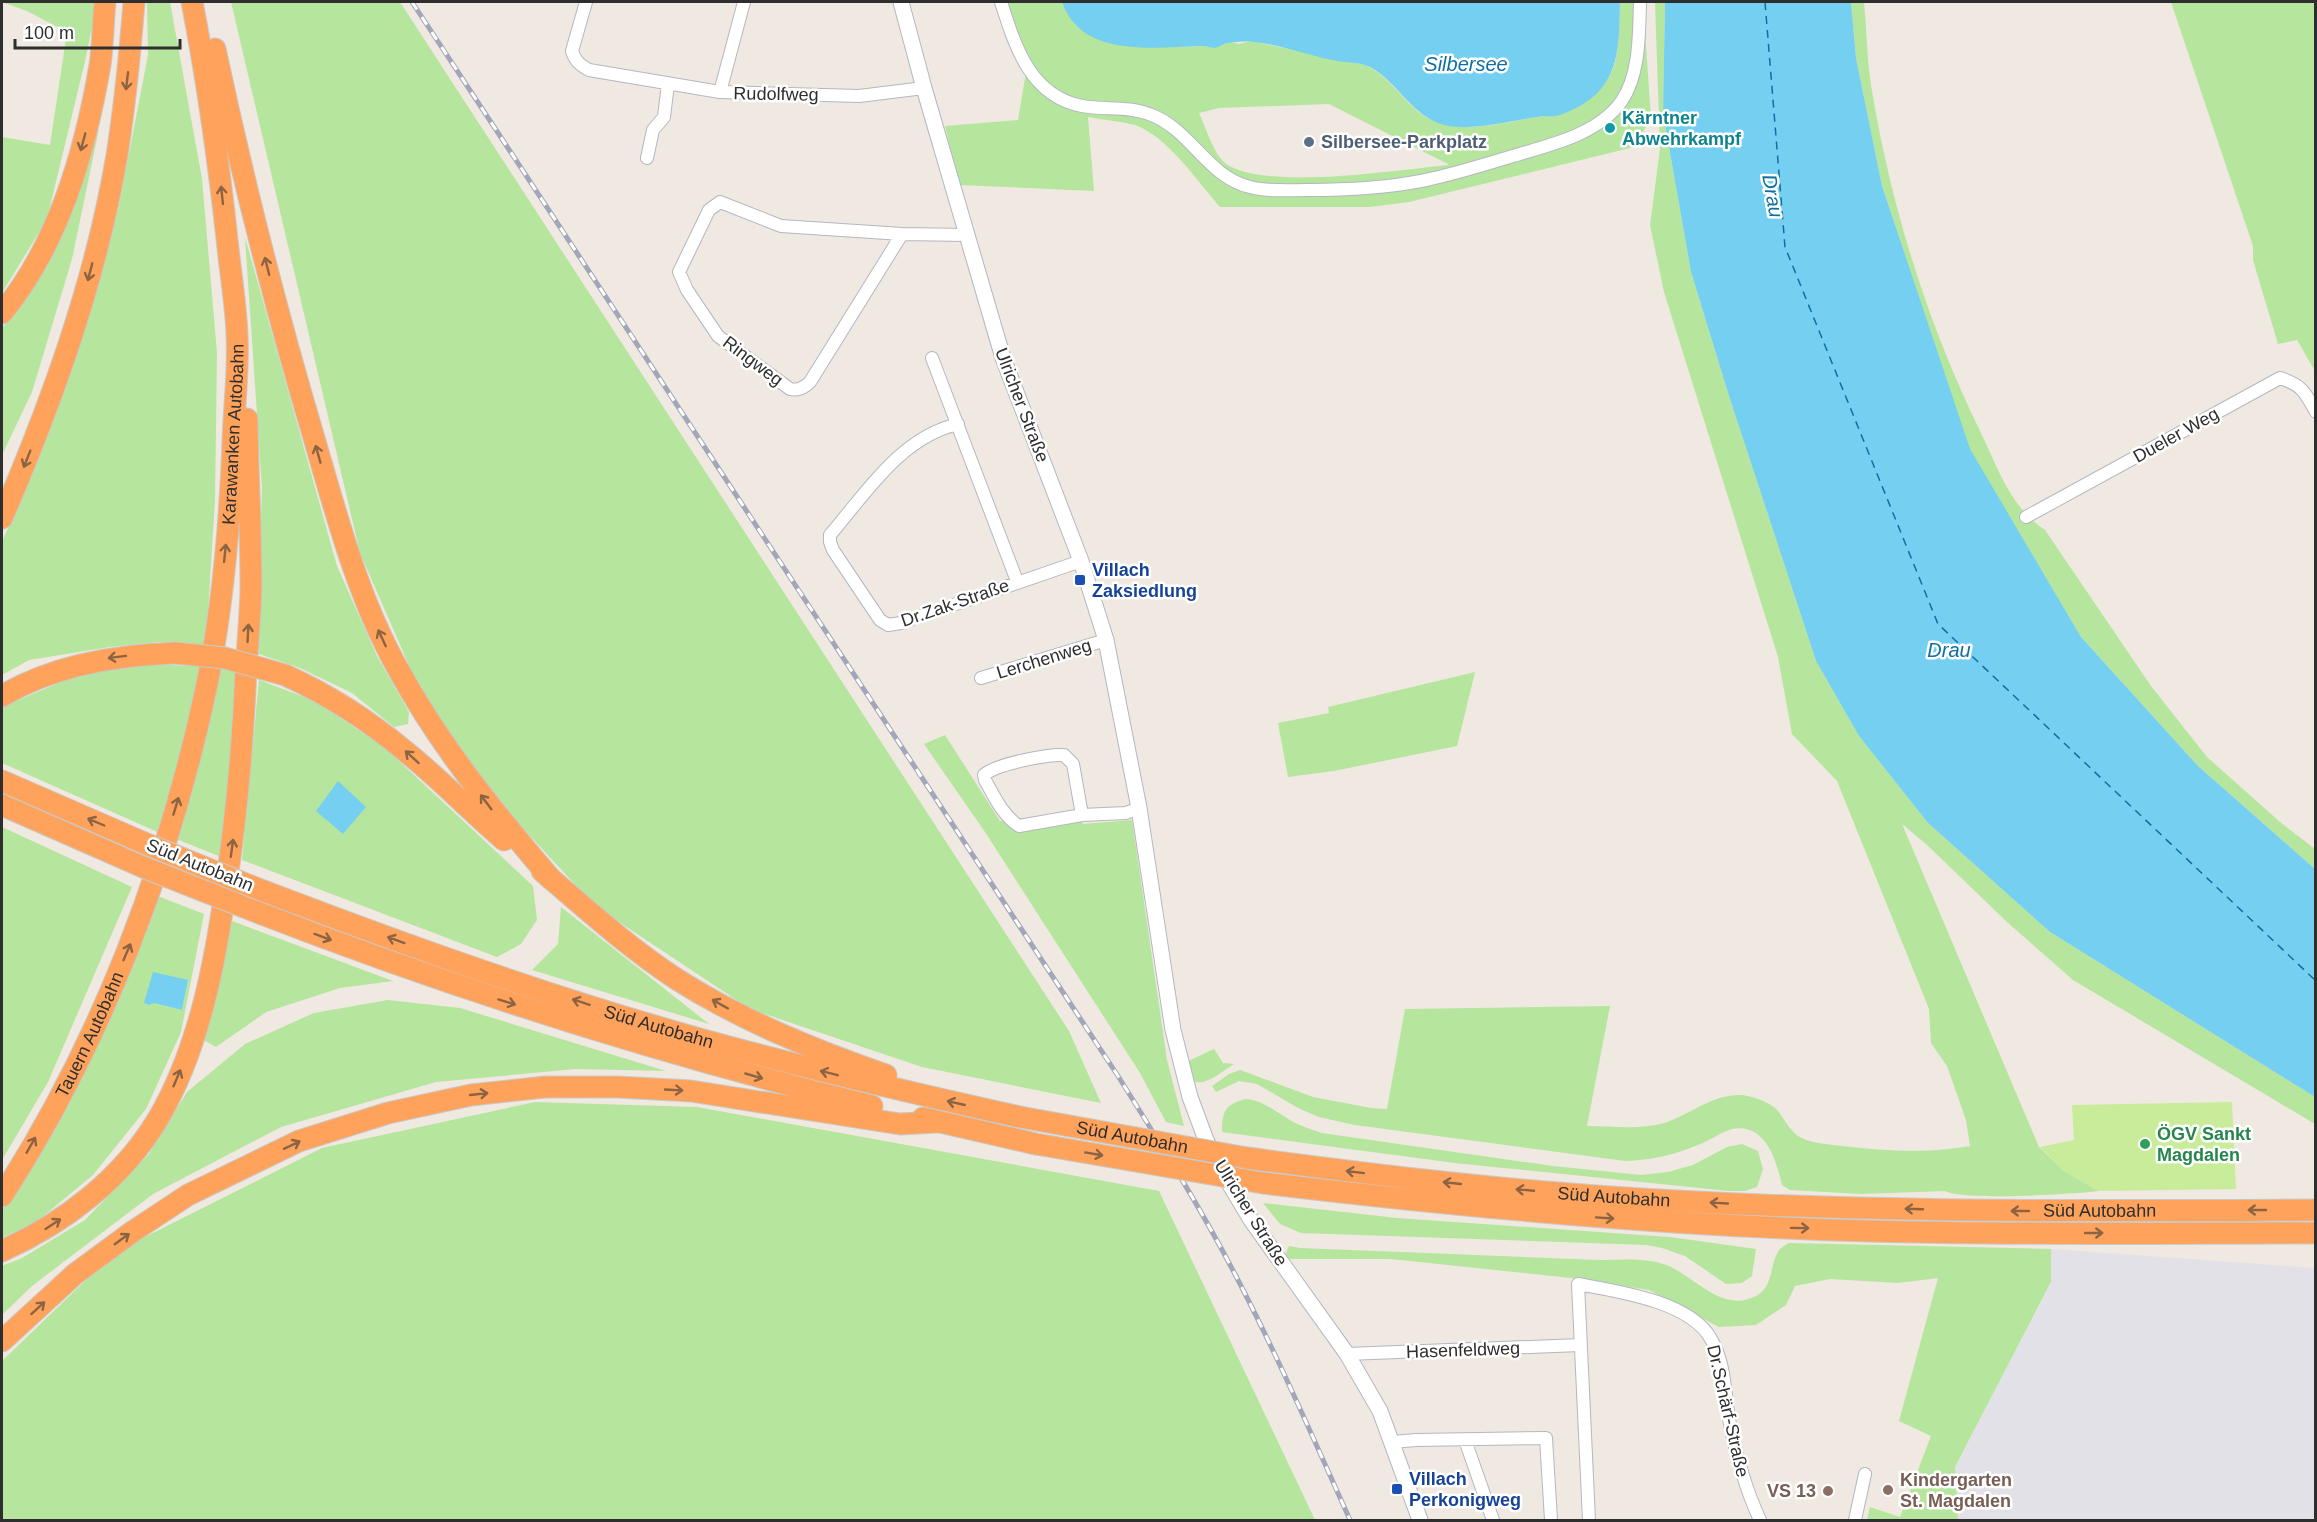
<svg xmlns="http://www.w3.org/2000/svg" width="2317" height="1522" viewBox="0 0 2317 1522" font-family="Arial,sans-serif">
<rect width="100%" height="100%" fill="#efe9e1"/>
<path fill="#e3e1e8" d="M2051,1249l264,19v252h-357l-3,-53 96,-184z"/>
<path fill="#b6e59e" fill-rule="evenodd" d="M2,2h95l-11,55 -39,162 -45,74v-156l48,8 17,-113 -40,-21z
M147,2h23l32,177 15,174 -2,147 -9,145 -47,-3 -49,5 -81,13 -27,15v-133l54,-128 62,-203 30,-156z
M231,2h169l669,1029 32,72 -179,-36 -172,-58 -155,-103 -91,-98 -83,-115 -61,-140z
M1005,2h57l4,8 52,35 54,2 32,-1 10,2 16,-6 9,2 12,-3 114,24c19,8 34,29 49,43 34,33 88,14 129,8 13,2 19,-3 31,-8 49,-25 44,-58 46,-106h23l8,116 -17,29 -225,55 -39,5h-150c-22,-25 -53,-71 -85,-82 -15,-4 -32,-5 -47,-8l6,74 -135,-6 -14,-59 73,-6 8,-48zM1329,104l119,60v1c-44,4 -198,29 -227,-6 -9,-11 -16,-33 -22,-46l20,-5z
M1655,2h10l-2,111 28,159 38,124 87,265 43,75 69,87 122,109 265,165v27l-242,-144 -66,-58 -81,-78 -24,-20 137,323 25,24 35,20c-25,3 -136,10 -154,0l-84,3 -71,-4 -8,-5c-6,-25 -16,-62 -50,-56 -11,3 -23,12 -34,16 -24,10 -47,15 -73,16l-270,-36 -36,-8 -21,-9 -41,-24 -18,-3 -23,11 -4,-6 17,-12 11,-4 73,27 58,11 16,1 18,-100 205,-3 -23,120c24,0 53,4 77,-3 26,-8 48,-29 77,-28 10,1 26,6 34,13 8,8 13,21 23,28 14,8 29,8 44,10 46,5 82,8 128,0l-4,-26 -19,-54 -16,-23 -2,-34 -92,-228 -45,-47 -14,-77 -114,-365 -14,-67 10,-76z
M1851,2h13c3,31 3,64 9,95 20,116 56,230 108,336 17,36 30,75 64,97l106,156 56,71 73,65 35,27v20l-117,-103 -117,-129 -112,-188 -87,-263 -26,-128z
M2171,2h144v369l-18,-31 -19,4 -25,-84v-14z
M99,129l-27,130 -40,133 -30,63v-126l53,-82z
M245,237l92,329 40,90 32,56 -1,12 -14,3 -42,-34 -52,-25 -44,-15 6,-165z
M132,664l70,2 -40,168 -160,-71v-56l66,-28z
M219,668l20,4 -15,186 -48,-19z
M1475,672l-18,74 -123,25 -46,6 -10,-54 51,-10 -1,-6z
M259,680l56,21 69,46 149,139 4,34 -16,24 -24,13 -255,-97z
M945,735l55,86 77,-9 6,12 49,-4 35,240 17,66 -18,-4 -26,-49 -155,-241 -61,-88z
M2,827l130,60 -84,195 -46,78z
M155,895l49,19 -23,118 -35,77 -53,66 -57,47 -34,16v-27l77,-134zM188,980l-6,30 -28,-7z
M561,907l148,117 -177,-54 26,-26z
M232,921l161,60 -53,7 -74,24 -50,35 -16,-9z
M388,1000l72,8 206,63 -90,-2 -140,13 -155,45 -128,67 -121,92 -30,29v-49l20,-8 63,-38 63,-65 39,-63 58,-48 69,-31z
M1214,1049l9,14 11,1c-12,7 -24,20 -39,18l-6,-7 -3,-13z
M1245,1099c17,0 35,16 50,24 9,4 18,7 27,10l231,33 88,9 27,-3 25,-7 34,-18 15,-3 16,7 5,18 -6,18 -12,4h-16l-274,-28 -233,-31c0,-21 3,-27 23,-33z
M535,1102l162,5 462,84 156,329h-1313v-159l113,-109 207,-104z
M1263,1203l134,15 273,19 86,12 -4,27 -10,7 -16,1 -41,-28 -23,-8 -15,-3 -346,-12 -21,-9z
M1789,1243l262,6v33l-96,185 3,53h-91l3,-13 30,10 31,-81 -32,-15 39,-143 -40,5 -68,-4 -35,7 -9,19 -30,20 -37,2 -70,-37 -78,-12 -180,-19h-101l-5,-4 4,-9 11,2 300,12c22,0 47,-3 69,6 28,13 54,47 87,30 18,-10 13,-29 22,-44 2,-4 7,-7 11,-9z"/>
<path fill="#c9ec9a" d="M2232,1102l4,87 -137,2 -35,-20 -24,-24 34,-7 -2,-35z"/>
<path fill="#75cff0" d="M1062,2h558c-1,44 1,85 -46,107 -11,5 -18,9 -31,7 -29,4 -71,16 -99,9 -33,-9 -46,-43 -74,-58 -10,-5 -21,-4 -32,-6 -28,-5 -55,-16 -84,-19 -4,-1 -22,0 -26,1 -5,1 -9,4 -13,5 -4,0 -8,-2 -13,-2 -48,1 -120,13 -140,-44z
M1665,2h186l5,56 26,128 88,263 111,188 117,129 117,103v228l-265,-165 -122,-109 -69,-87 -43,-75 -87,-265 -38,-124 -28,-159z
M338,781l28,26 -23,27 -27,-23z
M153,972l35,8 -6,30 -28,-7 -5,2 -5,-2z"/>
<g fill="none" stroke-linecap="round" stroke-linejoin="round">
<path stroke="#0d6fa3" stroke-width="1.5" stroke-dasharray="8 6" stroke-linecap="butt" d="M1765,2l20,245 153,377 378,357"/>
<defs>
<path id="minor" d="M586,2l-14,49c3,10 8,14 17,19l131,22
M744,2l-24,90 139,4 65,-8
M1001,2c14,44 29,94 81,104 22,4 46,0 67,8 41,14 58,63 101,73 19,5 39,3 59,3 38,0 75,-2 112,-9 31,-6 62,-16 92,-25 36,-11 84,-21 108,-54 19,-27 18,-68 19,-100
M647,158l6,-28 11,-13 4,-33
M902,234l-92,148c-6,6 -12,9 -20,7l-72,-53 -31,-46 -8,-18 30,-62 11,-8 61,24 121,8 65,1
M932,358l85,223
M958,424c-57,13 -92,69 -128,111v7l3,8 47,70 8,5 13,-2 180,-62
M2026,517l254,-139c22,7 25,14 36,34
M981,678l125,-38
M1082,815l-63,11c-16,-10 -25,-30 -34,-46l-1,-5c12,-11 64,-21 80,-20l9,9 9,51 44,-2 13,-5
M1347,1354l233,-9
M1465,1440l28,80
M1392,1442l24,-2 130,-2 5,82
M1589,1520l-11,-236c38,7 112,17 133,55 14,23 14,54 18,80 7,36 16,69 31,101
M1855,1520l10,-46"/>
<path id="tertiary" d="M901,2l23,86 79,270 78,203 25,79 33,168 34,222 17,67 16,43 21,40 24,40 96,134 33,57 40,109"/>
<g id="motorway">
<path d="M215,49c28,131 61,261 99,389 23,79 44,160 84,231 42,77 96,143 153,210"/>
<path d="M2,313c57,-69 83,-161 98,-248 3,-21 3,-42 5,-63"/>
<path d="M2,518c50,-116 94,-238 115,-363 8,-51 13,-102 17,-153"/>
<path d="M285,675c44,20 83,45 120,76 34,27 65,60 99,89"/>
<path d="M2,696c52,-31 113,-41 173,-43"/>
<path d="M2,781l147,64"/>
<path d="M2,805l141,62"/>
<path d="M542,871c44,38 87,77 136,109 65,41 136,70 208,95"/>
<path id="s1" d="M243,883c141,54 283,106 429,148 114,33 231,60 348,86"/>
<path d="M239,905c206,81 418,148 633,201"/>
<path d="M923,1118l113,26"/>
<path id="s2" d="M1247,1158c121,16 242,31 364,39 234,16 469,14 705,13"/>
<path d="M1263,1183c167,20 333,36 501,44 184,9 368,6 552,6"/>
<path id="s3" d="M2,1196c99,-153 166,-329 204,-507 17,-81 24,-165 27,-248 1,-35 6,-71 4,-106 -1,-29 -6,-58 -9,-87 -9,-83 -20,-164 -36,-246"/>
<path d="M2,1251c62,-28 120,-72 156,-132 41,-70 57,-155 68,-234 11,-72 17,-144 20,-216 2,-26 4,-53 5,-79 0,-57 -3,-114 -4,-171"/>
<path d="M2,1341l73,-67 57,-42 56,-37 111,-54 89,-28 83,-18 74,-8h73l73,4 209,33 37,-2"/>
</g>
</defs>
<use href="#minor" stroke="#b4b7c1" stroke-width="14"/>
<use href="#tertiary" stroke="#b4b7c1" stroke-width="17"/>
<use href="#motorway" stroke="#c9c9c9" stroke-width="23"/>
<use href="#minor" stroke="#fff" stroke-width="12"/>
<use href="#tertiary" stroke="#fff" stroke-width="15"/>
<use href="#motorway" stroke="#ffa35c" stroke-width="21"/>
<defs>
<path id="rail" d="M412,2l706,1074c42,67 84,134 120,204 41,79 76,160 112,240"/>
</defs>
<use href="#rail" stroke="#a3a6b8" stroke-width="5"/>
<use href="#rail" stroke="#fff" stroke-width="3" stroke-dasharray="9" stroke-linecap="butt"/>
<defs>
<g id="motorway-bridge">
<path d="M175,653l50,5 60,17"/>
<path d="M149,845l94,38"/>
<path d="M143,867l96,38"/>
<path id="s4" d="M1020,1117l227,41"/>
<path d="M1036,1144l227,39"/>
</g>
</defs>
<use href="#motorway-bridge" stroke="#c9c9c9" stroke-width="23" stroke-linecap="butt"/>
<use href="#motorway-bridge" stroke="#ffa35c" stroke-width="21"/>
</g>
<defs><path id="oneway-shaft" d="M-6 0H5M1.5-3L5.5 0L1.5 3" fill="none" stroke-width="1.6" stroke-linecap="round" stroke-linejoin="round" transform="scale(1.5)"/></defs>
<g stroke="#8c6343">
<use href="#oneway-shaft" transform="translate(127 81) rotate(97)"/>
<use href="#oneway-shaft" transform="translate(83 142) rotate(105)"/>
<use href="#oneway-shaft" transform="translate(222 195) rotate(-96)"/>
<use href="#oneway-shaft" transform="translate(267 266) rotate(-104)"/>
<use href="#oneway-shaft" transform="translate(90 272) rotate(105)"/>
<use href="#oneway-shaft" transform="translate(318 454) rotate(-106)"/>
<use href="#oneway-shaft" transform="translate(27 459) rotate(112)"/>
<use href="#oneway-shaft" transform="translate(225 553) rotate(-84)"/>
<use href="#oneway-shaft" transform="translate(248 633) rotate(-87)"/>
<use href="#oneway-shaft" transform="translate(382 638) rotate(-115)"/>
<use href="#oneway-shaft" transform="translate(117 657) rotate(173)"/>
<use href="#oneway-shaft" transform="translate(412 757) rotate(-138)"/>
<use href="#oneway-shaft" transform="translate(486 802) rotate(-127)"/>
<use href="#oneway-shaft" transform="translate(176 806) rotate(-73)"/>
<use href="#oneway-shaft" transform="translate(96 822) rotate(-157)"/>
<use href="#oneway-shaft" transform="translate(232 848) rotate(-82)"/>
<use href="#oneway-shaft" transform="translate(323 937) rotate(20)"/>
<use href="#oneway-shaft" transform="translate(396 940) rotate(-160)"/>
<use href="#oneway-shaft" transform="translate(127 952) rotate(-67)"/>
<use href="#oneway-shaft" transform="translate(507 1002) rotate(17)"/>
<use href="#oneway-shaft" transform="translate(581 1002) rotate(-162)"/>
<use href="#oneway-shaft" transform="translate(720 1004) rotate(-151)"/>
<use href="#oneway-shaft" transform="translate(829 1073) rotate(-166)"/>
<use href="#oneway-shaft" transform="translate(754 1076) rotate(16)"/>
<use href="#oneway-shaft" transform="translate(177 1078) rotate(-67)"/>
<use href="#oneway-shaft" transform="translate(674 1090) rotate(3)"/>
<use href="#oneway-shaft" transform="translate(479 1094) rotate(-6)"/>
<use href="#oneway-shaft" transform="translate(956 1103) rotate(-167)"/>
<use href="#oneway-shaft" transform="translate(31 1145) rotate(-60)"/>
<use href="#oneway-shaft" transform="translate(292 1145) rotate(-25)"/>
<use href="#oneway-shaft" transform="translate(1094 1154) rotate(10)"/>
<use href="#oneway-shaft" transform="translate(1355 1172) rotate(-173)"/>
<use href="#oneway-shaft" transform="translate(1452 1183) rotate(-174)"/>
<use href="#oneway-shaft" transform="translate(1525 1190) rotate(-175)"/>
<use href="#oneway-shaft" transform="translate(1719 1203) rotate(-177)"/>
<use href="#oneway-shaft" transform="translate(1914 1209) rotate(-178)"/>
<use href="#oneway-shaft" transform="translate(2257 1210) rotate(180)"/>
<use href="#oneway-shaft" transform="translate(2020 1211) rotate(180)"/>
<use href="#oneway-shaft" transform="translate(1605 1218) rotate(4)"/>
<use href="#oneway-shaft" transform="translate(53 1224) rotate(-33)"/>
<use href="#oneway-shaft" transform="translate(1800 1228) rotate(1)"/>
<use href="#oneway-shaft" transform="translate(2094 1233)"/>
<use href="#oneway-shaft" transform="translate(122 1239) rotate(-36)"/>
<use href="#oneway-shaft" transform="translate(38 1308) rotate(-42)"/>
</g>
<circle fill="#0f9aa8" stroke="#fff" stroke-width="2" cx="1610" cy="128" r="6"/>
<circle fill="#5c6f8a" stroke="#fff" stroke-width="2" cx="1309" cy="142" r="6"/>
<g fill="#1a4fb4" stroke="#fff" stroke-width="2">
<rect x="1074" y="574" width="12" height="12" rx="3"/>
<rect x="1391" y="1483" width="12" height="12" rx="3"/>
</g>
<circle fill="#2e9e5b" stroke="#fff" stroke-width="2" cx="2145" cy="1144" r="6"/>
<g fill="#8d6e63" stroke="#fff" stroke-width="2">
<circle cx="1888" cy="1490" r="6"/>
<circle cx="1828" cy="1491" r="6"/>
</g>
<g text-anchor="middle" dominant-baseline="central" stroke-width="5" stroke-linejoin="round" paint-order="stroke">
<g font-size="18" fill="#2e2e2e" stroke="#fff">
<text transform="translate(776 94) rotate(1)">Rudolfweg</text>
<text transform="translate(753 361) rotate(37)">Ringweg</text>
<text transform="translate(1022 405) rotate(69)">Ulricher Straße</text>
<text stroke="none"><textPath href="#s3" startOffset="806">Karawanken Autobahn</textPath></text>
<text transform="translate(2176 435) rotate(-29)">Dueler Weg</text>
<text transform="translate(955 603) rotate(-19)">Dr.Zak-Straße</text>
<text transform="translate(1044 659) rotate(-17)">Lerchenweg</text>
<text transform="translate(200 865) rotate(22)">Süd Autobahn</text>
<text stroke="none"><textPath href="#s1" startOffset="440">Süd Autobahn</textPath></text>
<text stroke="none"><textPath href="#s3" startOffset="184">Tauern Autobahn</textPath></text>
<text stroke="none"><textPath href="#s4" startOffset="114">Süd Autobahn</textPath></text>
<text stroke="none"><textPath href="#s2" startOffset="369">Süd Autobahn</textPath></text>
<text stroke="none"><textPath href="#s2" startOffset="855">Süd Autobahn</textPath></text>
<text transform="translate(1251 1213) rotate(58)">Ulricher Straße</text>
<text transform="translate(1463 1350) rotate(-2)">Hasenfeldweg</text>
<text transform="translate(1728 1411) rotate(77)">Dr.Schärf-Straße</text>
</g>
<g font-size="18" font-weight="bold" fill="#0d838f" stroke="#fff" text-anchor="start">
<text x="1622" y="118">Kärntner<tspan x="1622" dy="21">Abwehrkampf</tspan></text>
</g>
<g font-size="18" font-weight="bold" fill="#4e5e75" stroke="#fff" text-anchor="start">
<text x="1321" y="142">Silbersee-Parkplatz</text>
</g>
<g font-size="18" font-weight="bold" fill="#164399" stroke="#fff" text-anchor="start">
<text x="1092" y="570">Villach<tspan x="1092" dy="21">Zaksiedlung</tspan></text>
<text x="1409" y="1479">Villach<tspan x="1409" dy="21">Perkonigweg</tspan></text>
</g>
<g font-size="18" font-weight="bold" fill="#27864d" stroke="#fff" text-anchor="start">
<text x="2157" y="1134">ÖGV Sankt<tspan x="2157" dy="21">Magdalen</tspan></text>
</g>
<g font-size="18" font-weight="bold" fill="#785e54" stroke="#fff" text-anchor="start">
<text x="1900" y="1480">Kindergarten<tspan x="1900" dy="21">St. Magdalen</tspan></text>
<text x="1816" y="1491" text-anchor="end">VS 13</text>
</g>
<g font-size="20" font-style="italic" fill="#0d6fa3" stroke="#fff">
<text x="1466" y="64">Silbersee</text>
<text transform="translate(1773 196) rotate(80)">Drau</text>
<text x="1949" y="650">Drau</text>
</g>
</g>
<rect width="2317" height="1522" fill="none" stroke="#2e2e2e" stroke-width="6"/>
<path d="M15 39v9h165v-9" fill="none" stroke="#2e2e2e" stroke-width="3"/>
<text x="24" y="39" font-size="18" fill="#2e2e2e" stroke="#ffffff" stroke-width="4.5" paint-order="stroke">100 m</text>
</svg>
